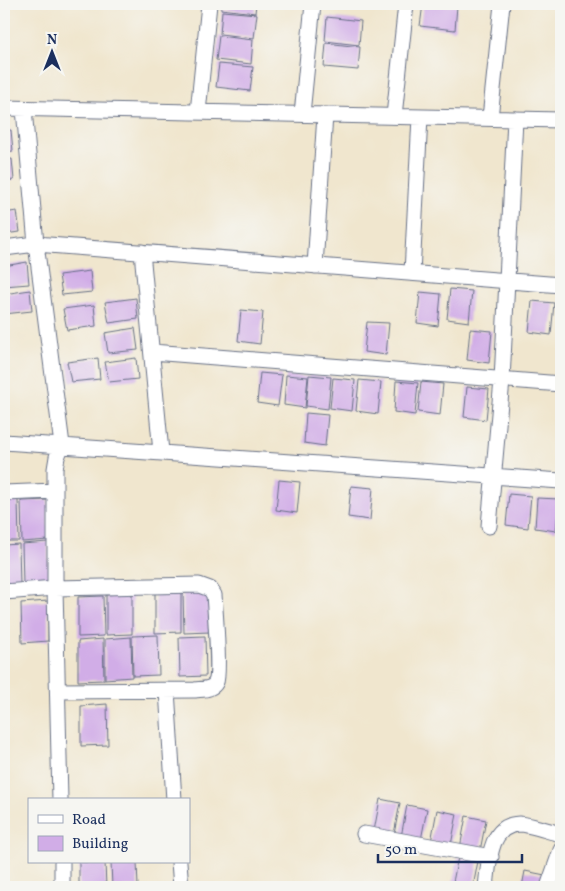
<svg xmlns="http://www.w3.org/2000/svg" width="565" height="891" viewBox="0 0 565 891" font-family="Vollkorn,serif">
<rect width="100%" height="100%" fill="#f6f6f2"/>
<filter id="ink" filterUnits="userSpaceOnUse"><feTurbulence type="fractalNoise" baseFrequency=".02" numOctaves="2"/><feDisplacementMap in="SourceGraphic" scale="10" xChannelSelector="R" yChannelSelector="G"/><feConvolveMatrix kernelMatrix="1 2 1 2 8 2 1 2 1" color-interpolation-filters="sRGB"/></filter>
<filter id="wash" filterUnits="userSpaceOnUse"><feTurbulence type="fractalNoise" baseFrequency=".0096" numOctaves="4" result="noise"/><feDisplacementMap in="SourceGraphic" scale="20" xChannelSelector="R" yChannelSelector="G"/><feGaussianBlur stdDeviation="1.12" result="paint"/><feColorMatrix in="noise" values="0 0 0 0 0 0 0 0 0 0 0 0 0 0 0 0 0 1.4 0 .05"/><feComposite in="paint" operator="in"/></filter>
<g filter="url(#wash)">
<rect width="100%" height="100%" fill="#f0e6ce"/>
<g id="blocks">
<path fill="#d1ade7" d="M221,4h35l-1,9 -34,-4z
M423,4l34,2 -2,24 -35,-4z
M222,11l35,3 -3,24 -34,-4z
M327,17l34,4 -2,24 -34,-4z
M219,36l34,4 -2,24 -35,-4z
M326,43l34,4 -2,23 -34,-3z
M219,64l34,3 -3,24 -34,-4z
M11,130l2,21 -9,1v-21z
M12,159l2,21 -10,1v-21z
M17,211l3,21 -16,2v-21z
M27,262l2,22 -25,2v-20z
M90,271l2,21 -30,3 -3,-20z
M450,289l22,2 -3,31 -22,-3z
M30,290l2,21 -28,3v-20z
M420,292l21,2 -3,32 -21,-3z
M136,298l2,21 -29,4 -4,-21z
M532,301l22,2 -3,32 -22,-3z
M94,305l2,21 -29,4 -4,-21z
M241,310l22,2 -3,32 -22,-3z
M367,322l22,1 -3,32 -22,-3z
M135,328l3,22 -30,3 -3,-20z
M470,329l22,2 -3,32 -22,-3z
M98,358l2,21 -29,3 -4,-20z
M136,358l2,21 -29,3 -4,-20z
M260,373l22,2 -4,31 -21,-3z
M286,375l22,2 -3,31 -21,-3z
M309,375l22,2 -3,32 -22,-3z
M333,378l22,2 -3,31 -22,-3z
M359,380l22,2 -3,32 -22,-3z
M396,381l22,2 -3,32 -21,-3z
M421,382l22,2 -3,31 -22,-3z
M467,387l22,2 -3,31 -22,-3z
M306,413l22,2 -3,31 -21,-3z
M279,480l21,2 -3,31 -21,-3z
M351,486l22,2 -3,32 -22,-3z
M509,494l22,2 -3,32 -22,-3z
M537,498l22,1 -3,32 -21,-3z
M18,500l1,41h-15v-40z
M48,500v40l-26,2 -1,-41z
M48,542l1,41 -26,1 -1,-40z
M19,544l1,41 -16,1v-41z
M181,591v41l-26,1v-40z
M209,591l1,41 -26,1 -1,-40z
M132,593v41l-26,1v-40z
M103,596l1,40 -26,1v-40z
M48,601v40l-26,2 -1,-40z
M158,635l1,40 -26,1 -1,-40z
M205,636l1,40 -26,1 -1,-40z
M131,637l1,40 -27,2v-40z
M103,639l1,41 -26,1v-40z
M107,704l1,41 -27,1v-40z
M380,799l20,4 -6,31 -20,-3z
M407,805l20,4 -6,31 -20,-3z
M437,810l20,4 -6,31 -20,-3z
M466,816l20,4 -6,31 -20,-3z
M458,857l20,4 -5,26h-21z
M79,862h26l1,25h-27z
M111,862h26l1,25h-26z
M525,871l20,4 -3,12h-20z"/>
</g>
</g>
<g filter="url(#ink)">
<use href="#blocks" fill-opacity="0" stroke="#666f85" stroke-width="1"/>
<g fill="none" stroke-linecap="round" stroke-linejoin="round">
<defs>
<path id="minor" d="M4,108l557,12
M24,109l12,135 26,201 -5,12 -2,12v119l5,212
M198,112l11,-108
M302,114l11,-110
M394,116l12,-112
M490,118l12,-114
M4,248l32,-4 525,41
M142,252l19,200
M315,266l10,-151
M412,273l8,-156
M152,352l409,32
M4,442l557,39
M4,493l51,-2
M489,526l13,-146 13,-261
M4,592l51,-4 144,-3 11,4 4,6c1,13 6,79 2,87 -4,8 -13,7 -21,8l-137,1
M167,690l7,110
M364,834l127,23
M62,862v25
M179,862l2,25
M486,887c3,-22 2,-62 33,-63 10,0 32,8 42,10
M548,887l13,-37"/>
</defs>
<use href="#minor" stroke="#666f85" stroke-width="17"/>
<use href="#minor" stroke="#fff" stroke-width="15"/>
</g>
</g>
<rect width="565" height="891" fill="none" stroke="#f6f6f2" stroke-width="20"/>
<rect x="28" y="798" width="162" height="65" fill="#f6f6f2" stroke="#9ea6b7"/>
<rect x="38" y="815" width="25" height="8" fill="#ffffff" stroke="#9ea6b7"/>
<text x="72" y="824" font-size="15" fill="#1b2f5e">Road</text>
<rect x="38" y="836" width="25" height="15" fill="#d1ade7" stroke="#9ea6b7"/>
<text x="72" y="848" font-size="15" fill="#1b2f5e">Building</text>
<g transform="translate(52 52)" stroke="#f6f6f2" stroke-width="4" paint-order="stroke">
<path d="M0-4L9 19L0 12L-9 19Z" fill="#1b2f5e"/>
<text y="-8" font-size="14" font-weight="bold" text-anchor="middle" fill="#1b2f5e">N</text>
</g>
<path d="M378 854v8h144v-8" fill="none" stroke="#1b2f5e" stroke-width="2.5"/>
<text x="385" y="854" font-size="15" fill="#1b2f5e" stroke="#f6f6f2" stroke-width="4" paint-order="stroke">50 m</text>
</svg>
